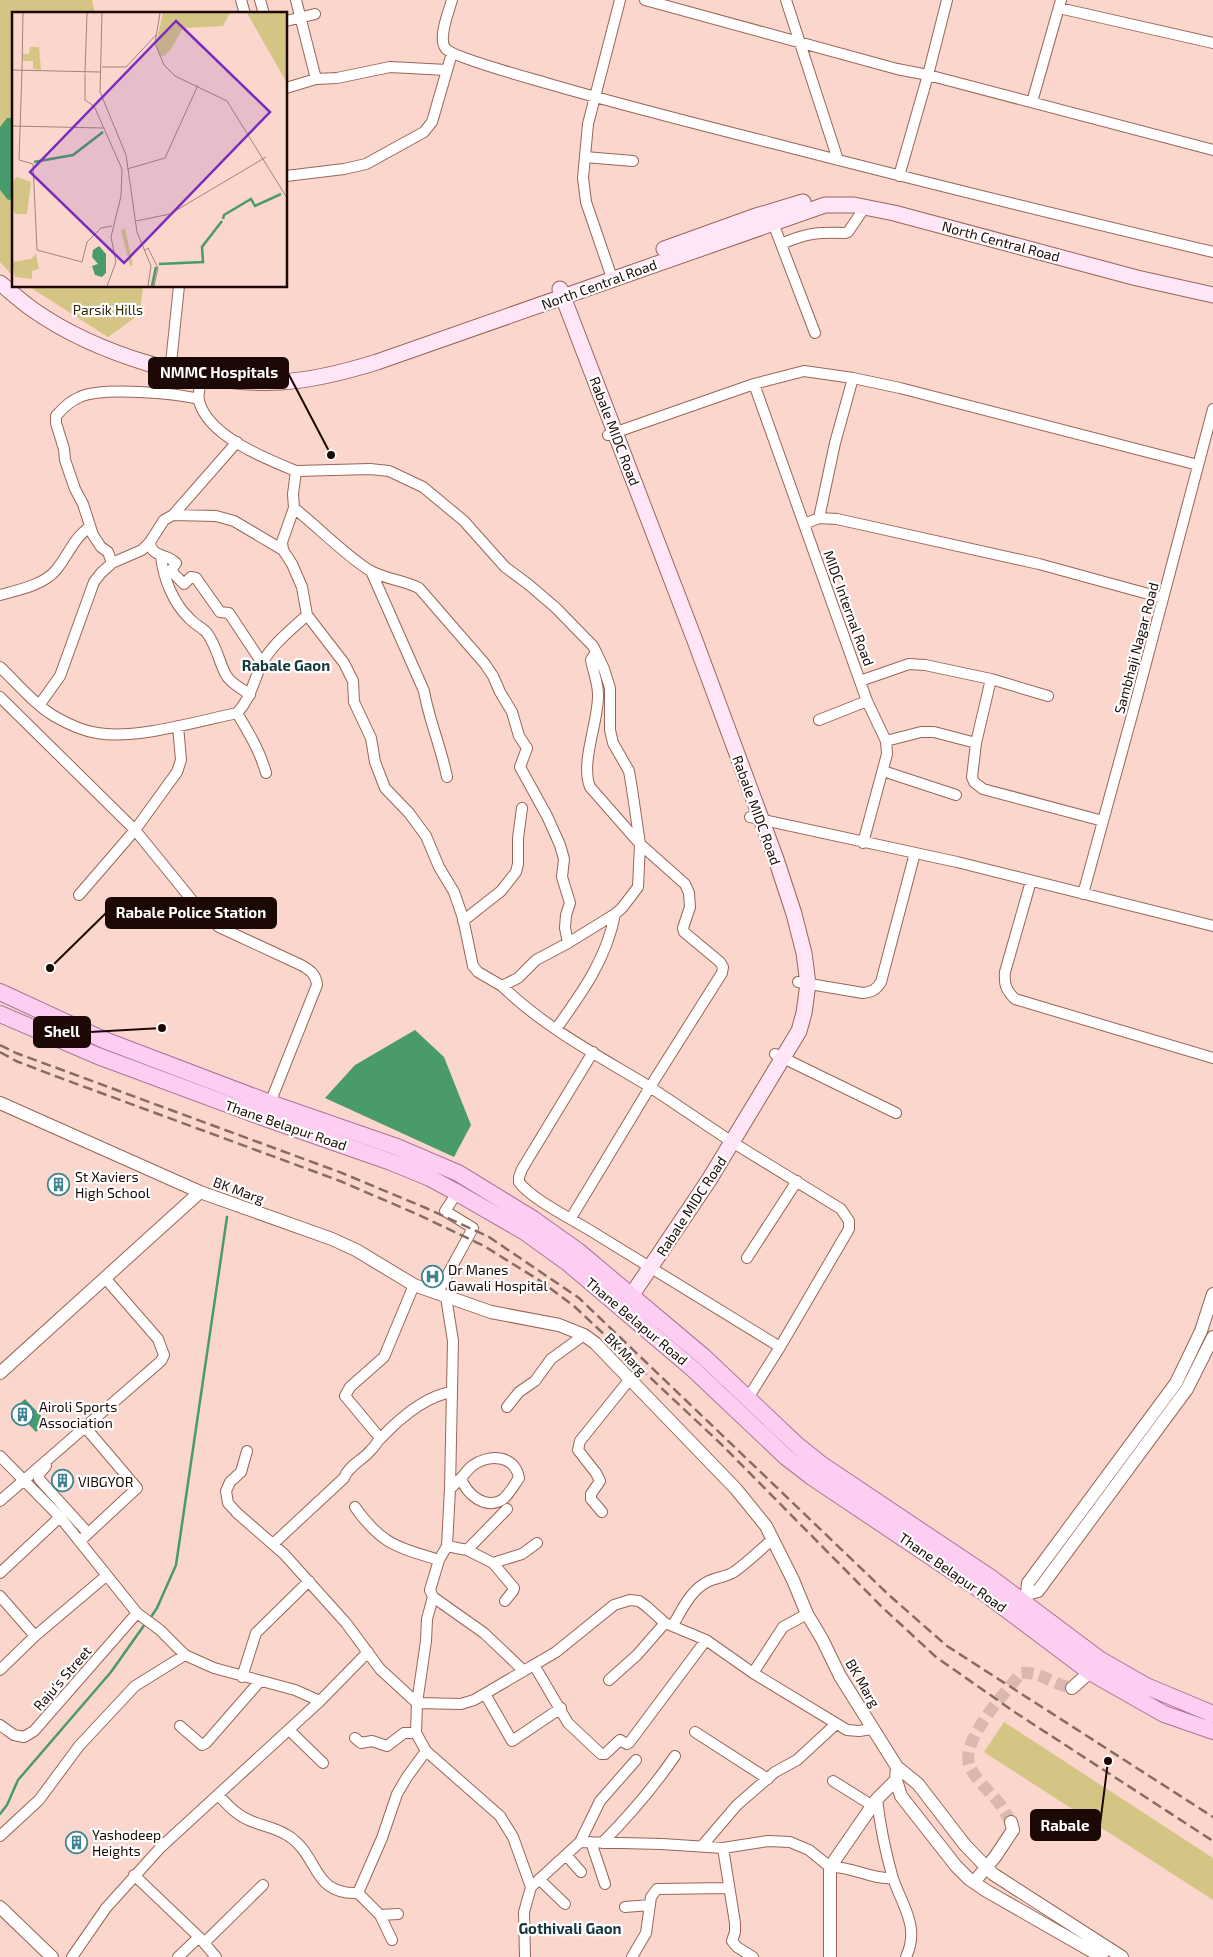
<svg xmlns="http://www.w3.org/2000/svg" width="1213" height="1957" viewBox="0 0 1213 1957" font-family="'Exo 2',sans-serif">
<rect width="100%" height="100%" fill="#fbd6cd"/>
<path fill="#d5c584" d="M0,0h92l3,14h-81v263l-14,-15z
M28,286h115l-3,28 -32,23z
M1004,1722l209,136v42l-229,-148z"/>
<path fill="#499b6b" d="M7,118h7v81l-6,1 -8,-10v-63z
M415,1030l29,27 27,68 -17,32 -129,-59 30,-33z
M25,1399l22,23 -11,10 -22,-23z"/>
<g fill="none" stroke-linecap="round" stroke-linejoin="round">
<path stroke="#499b6b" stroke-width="2.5" d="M149,1620l8,-12 19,-43 51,-348
M0,1814l7,-9 11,-25 93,-108 34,-48"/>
<path stroke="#dab7af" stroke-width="12" stroke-dasharray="12 6" stroke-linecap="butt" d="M1011,1822c-4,-6 -8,-13 -12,-19 -10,-12 -22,-22 -29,-36 -12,-25 37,-76 51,-94 19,-2 33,12 51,15"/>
<defs>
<path id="minor" d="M241,0l4,14
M260,0l4,14
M296,0l20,79
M452,0c-3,11 -15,39 -6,49 9,9 83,29 100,34 75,22 151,41 226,60 147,38 294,74 441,109
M645,0l252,69 31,6 -29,101
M786,0l52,160
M947,0l-19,75 285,75
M1059,8l154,35
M286,21l29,-7
M286,88l30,-9 21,-1 53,-11 57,3
M1032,102l29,-102
M585,157l48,4
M286,176l58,-7 22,-5 58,-32 8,-10 20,-69
M773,223l42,110
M781,244c26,-11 36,-12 64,-11l3,-1 17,-25
M612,278l-26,-76 -3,-24 5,-54 32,-124
M171,363l8,-77
M754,384l113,317 19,40 1,13 -24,89
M608,435l146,-51 50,-13 49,7 47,10 298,77
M296,471l74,-2 19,2 34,16 41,34 41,46 23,17 28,24 37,38 3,6 -5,8c2,11 7,23 7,34 1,27 -18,68 -8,93l50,57 45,40 4,9 1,14 -7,21 1,4 36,30 3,5 -1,6 -72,114c-51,-31 -105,-59 -148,-101
M294,508c24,19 50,46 75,62 15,9 34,10 50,18l66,76 8,12 7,16 12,20 7,24 8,12 -7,19 27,49 13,29 4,14 -2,18 8,26 -4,12 -1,13 3,15 -32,17 -18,18 -16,8 -24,-14 -5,-6 -10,-48 -9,-26 -15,-25 -13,-31 -17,-23 -24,-25 -10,-26 -4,-24 -17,-36 -1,-21 -9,-18 -37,-48
M173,515l64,-73
M819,518l16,-75 18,-65
M804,524l15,-6 18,1 202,45 124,34
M150,542c1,16 17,11 26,21l-4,6 2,5 10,10 7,-7 5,1 24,34 9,1 33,50
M161,556c2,21 12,47 28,62 5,6 14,10 18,15 10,14 12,29 19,42 6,10 16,13 24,20
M112,563l-4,-11 -7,-5 -8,-12 -10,-31 -8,-15 -10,-29 -1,-11 -8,-26v-7c6,-7 16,-16 24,-19 22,-10 95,-4 118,2
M371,571l53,120c5,29 17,56 23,86
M0,595c18,-5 44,-10 56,-25 12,-14 18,-33 34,-43
M0,667c16,15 35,38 54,49 12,7 30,15 43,17 38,7 102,-12 140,-20 14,-14 16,-32 25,-49 9,-19 30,-35 45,-49l-5,-28 -10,-23 -9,-14 -1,-8 12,-34 -1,-14 3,-23c-30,-12 -88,-35 -97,-70 -2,-9 3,-22 5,-31
M860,681l49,-17 16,1 66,14 57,17
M0,697l135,133 65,80 19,17 82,38c9,5 15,9 16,20l-47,118
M40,704l20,-28 34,-94 7,-9 11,-10 30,-13 8,-8 14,-22 9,-5 43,1 18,5 49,29
M237,713c12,20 23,38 29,60
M819,720l48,-19
M886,741l35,-9h13l42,11 -4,34 2,5 9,7 120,32
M976,743l15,-64
M883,771l73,24
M750,817l207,45 256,64
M1031,881l-26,91c-1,13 1,18 10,27l198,59
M1083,894l54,-197 76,-288
M79,895l56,-65 42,-58 4,-12 -3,-34
M463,921l38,-30 15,-19 2,-8v-26l4,-30
M568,943l47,-29 7,-6 16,-21 2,-43 -8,-55 -3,-18 -16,-28 -3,-13v-42l-6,-19 -8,-17
M798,982l65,11c9,-1 13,-3 18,-11l34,-129
M556,1029c26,-36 51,-71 59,-115
M775,1054l121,59
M571,1218l79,-131 82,55 109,67 8,12v8l-69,118c-63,-39 -126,-78 -189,-116 -19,-12 -60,-32 -72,-49v-5l3,-8 71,-117
M747,1258l50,-77
M437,1294l36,-66 -28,-17 12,-18
M446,1297l7,44 -3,148 -3,57 -8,14 -9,30 3,7 51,36 40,38
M748,1398l32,-51
M507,1407l12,-15 16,-11 16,-22 33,-24
M380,1438l-35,-42 5,-9 34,-30 30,-72
M247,1451l-6,21 -11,10 -4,9 2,12 9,10 47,41 62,69 34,46 37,34 44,1 13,-4 82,-48 58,-47 16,-5 9,1 7,5 19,17 41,17 47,33 94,57 12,1 13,-2
M0,1456l60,61 77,96 23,17 25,25 29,13 81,22 25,11
M46,1466l-7,8v5l49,54
M450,1489l11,-11c5,15 23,32 41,22 7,-5 12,-15 17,-22 -4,-24 -31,-24 -47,-12 -4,3 -7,8 -11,12
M0,1501l161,-140 3,-6 -6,-16 -53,-61
M355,1507c27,38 42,40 84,53
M602,1512l-11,-13v-5l9,-13 -4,-8 -18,-23 2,-9 50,-62
M80,1541l57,-53 -52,-61
M273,1544l71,-66c4,-12 19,-18 27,-28 4,-3 6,-9 10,-12 18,-19 44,-42 71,-46
M447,1546l20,4 26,13 29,-9 15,-11
M467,1550l40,-41
M493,1563l21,25 -1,3 -8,10
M0,1573l60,-56
M0,1596l35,40
M433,1597l-6,22 -1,22 -9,62 -1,30 10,18 74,65 13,21 18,50
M673,1625c9,-15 18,-36 36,-44 9,-4 17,-4 25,-9 14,-10 26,-22 39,-33
M534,1665l34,58 33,31h4l15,-14 7,4 2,-1 77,-103
M0,1670l35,-34 71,-60
M753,1673l30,-46 24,-13
M242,1677l14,-44 53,-52
M609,1680l28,-25 28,-32
M485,1694l27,47 49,-33
M0,1725l14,10 10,2 10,-6 103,-118
M180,1726l22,19 4,-2 54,-62
M289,1730l34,33
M695,1732l73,47
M355,1738l6,5 11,-2 15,5 17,-13h12
M833,1781l40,25
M218,1795c10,10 19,21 33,26 12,5 25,7 36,14 33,20 24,60 71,58l22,22 12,25
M877,1799c3,26 8,51 15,76 8,28 29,50 14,82
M0,1836l39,-36 40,-54 56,-60 50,-31
M580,1842l20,-41 36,-41
M591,1842l14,42
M602,1843c27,-27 51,-55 73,-87
M702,1846l35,-41 38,-33 22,-12 39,-36
M723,1848l12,75v9l-3,9 5,6 16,10
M566,1855l15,17
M134,1875l65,62 17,20
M539,1879l26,25
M358,1893l24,-55 15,-44 10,-17 19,-26
M625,1907l25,-2
M380,1915l18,-1
M204,1943l59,-58
M72,1957l34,-49 55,-61 159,-146 48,-49
M178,1957l21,-20
M525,1957l-1,-45 7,-25 49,-45 82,2 61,4 45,-7 22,1 19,8 21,17c22,-1 41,13 63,11
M632,1957l14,-24 5,-36 6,-8 71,-1"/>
<path id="tertiary" d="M0,1103l200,89 132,47 24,11 58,35 77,27 68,13 25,10 11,8 141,146 30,37 27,54 14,34 15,25 18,37 57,91 21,17 47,61 28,29 129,83
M0,1373l200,-181
M1027,1594l11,-3 149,-202 26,-52
M1023,1601l4,-7 1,-11 148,-200 25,-52 12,-37
M1072,1688l18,-16
M897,1767l-1,13 5,16 55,70 13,13 16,11 117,67
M974,1882l21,-25 18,-27 -2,-8
M0,1907l52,50
M830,1957v-90l47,-68 19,-19"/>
<path id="secondary" d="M664,249l89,-32 50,-15
M0,283c11,9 21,18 32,26 65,46 169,77 249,73 33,-2 64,-10 96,-20l448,-157h29l40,8 243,65 76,17
M560,289l134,349 82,221 18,55 10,39 4,31 -4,29 -5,18 -90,149 -84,125"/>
<path id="primary" d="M0,992l104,48 166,63 127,44 61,26 75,46 45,32 126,106 93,88 25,20 169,113 108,81 47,27 67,28
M0,1014l98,42 167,62 126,44 39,16 24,13 71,41 43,31 125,106 93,88 26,20 170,114 108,81 74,42 49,17"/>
</defs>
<use href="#minor" stroke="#996557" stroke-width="12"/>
<use href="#tertiary" stroke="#996557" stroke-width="14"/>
<use href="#secondary" stroke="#996557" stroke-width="17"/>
<use href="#primary" stroke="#ae7299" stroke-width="18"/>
<use href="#minor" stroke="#fff" stroke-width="10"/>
<use href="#tertiary" stroke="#fff" stroke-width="12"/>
<use href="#secondary" stroke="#fee6f8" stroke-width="15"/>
<use href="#primary" stroke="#fecdf2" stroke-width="16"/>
<path stroke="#876b65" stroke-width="2.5" stroke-dasharray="10 5" stroke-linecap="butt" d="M0,1045l16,8 326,120 84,35 63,29 90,61 311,298 57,50 266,171
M0,1052l16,9 39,15 285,105 79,34 65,31 58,36 33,25 146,137 161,163 54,50 80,56 197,128"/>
</g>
<defs>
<symbol id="building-ring" viewBox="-11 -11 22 22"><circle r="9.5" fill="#fff" stroke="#408393" stroke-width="1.5"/><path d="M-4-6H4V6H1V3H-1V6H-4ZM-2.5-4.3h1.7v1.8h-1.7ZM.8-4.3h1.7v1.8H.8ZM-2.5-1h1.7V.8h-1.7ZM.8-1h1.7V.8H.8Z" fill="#408393"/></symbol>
<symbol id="hospital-ring" viewBox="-11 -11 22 22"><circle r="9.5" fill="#fff" stroke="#408393" stroke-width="1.5"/><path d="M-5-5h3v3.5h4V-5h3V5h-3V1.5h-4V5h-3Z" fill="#408393"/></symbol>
</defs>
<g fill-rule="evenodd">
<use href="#building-ring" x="46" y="1172" width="25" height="25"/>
<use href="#hospital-ring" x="420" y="1264" width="25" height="25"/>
<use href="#building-ring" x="10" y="1402" width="25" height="25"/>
<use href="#building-ring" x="50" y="1468" width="25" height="25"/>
<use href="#building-ring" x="64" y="1830" width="25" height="25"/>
</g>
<g text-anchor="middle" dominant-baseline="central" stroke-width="4.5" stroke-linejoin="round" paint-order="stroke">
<g font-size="14" fill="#1c0905" stroke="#fff">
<text transform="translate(1001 241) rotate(15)">North Central Road</text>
<text transform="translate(599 284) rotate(-20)">North Central Road</text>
<text transform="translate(615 431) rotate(69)">Rabale MIDC Road</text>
<text transform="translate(849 608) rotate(70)">MIDC Internal Road</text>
<text transform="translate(1136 648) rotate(-75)">Sambhaji Nagar Road</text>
<text transform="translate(757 810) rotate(70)">Rabale MIDC Road</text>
<text transform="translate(286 1125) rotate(19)">Thane Belapur Road</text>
<text transform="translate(239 1190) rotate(20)">BK Marg</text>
<text transform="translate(691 1206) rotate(-57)">Rabale MIDC Road</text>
<text transform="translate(637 1321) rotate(40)">Thane Belapur Road</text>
<text transform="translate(626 1354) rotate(46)">BK Marg</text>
<text transform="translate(953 1572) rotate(35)">Thane Belapur Road</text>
<text transform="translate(62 1678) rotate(-49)">Raju's Street</text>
<text transform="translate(863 1683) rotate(60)">BK Marg</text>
</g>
<g font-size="14" fill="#322902" stroke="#fff">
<text x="108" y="309">Parsik Hills</text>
</g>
<g font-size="14" fill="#1c0905" stroke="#fff" text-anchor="start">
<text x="75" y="1176">St Xaviers<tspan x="75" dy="16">High School</tspan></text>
<text x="448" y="1269">Dr Manes<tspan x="448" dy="16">Gawali Hospital</tspan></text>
<text x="39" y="1406">Airoli Sports<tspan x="39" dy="16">Association</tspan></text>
<text x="78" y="1481">VIBGYOR</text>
<text x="92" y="1834">Yashodeep<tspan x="92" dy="16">Heights</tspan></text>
</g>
<g font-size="15" font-weight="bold" fill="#17383f" stroke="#fff">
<text x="286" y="665">Rabale Gaon</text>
<text x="570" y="1928">Gothivali Gaon</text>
</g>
</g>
<g transform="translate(12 12)">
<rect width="275" height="275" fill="#fbd6cd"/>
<path d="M151,1h67l-7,13 -40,2 -12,21 -7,7 -5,-1 -3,-12zM235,1h40v70zM18,35h9l2,23 -8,-1v-8h-10v-7h6zM5,165l14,5 -4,32h-11l-4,-4v-28zM113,217l8,36 -3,1 -9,-36zM24,242l3,15 -7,2v8l-17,-2 -3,-15 19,-3z" fill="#d5c584"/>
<path d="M87,234l7,8v19l-4,4 -7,-2 -3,-9 6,-2 -6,-7 1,-7z" fill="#499b6b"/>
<path fill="none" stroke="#499b6b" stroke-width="2.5" d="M22,150l39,-7 30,-23M211,207l1,-4 27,-16 4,7 26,-12M147,252l44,-2 -1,-15 20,-26M140,274l4,-19"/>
<path fill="none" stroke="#a2847d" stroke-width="1" d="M90,1l-2,79 26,63 11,77 14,34 -3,20M148,1l-5,30 9,22 11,11 52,25 60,97M90,55h24l30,-32M0,58l88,2M10,58l-3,90 14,4 4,86 45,12 5,-20 14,-14 11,-2M10,59l1,-58M73,61l2,-60M73,62v26l9,6 28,63 -1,27 -10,41 5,25 -9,24M0,114l91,2M115,157l38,-11 33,-73M124,209l34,-7 96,-57M133,238l3,-2 10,20 -4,18"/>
<path fill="#7b2cbf" fill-opacity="0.15" stroke="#7b2cbf" stroke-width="2.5" d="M164,9l94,91 -146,151 -94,-91z"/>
<rect width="275" height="275" fill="none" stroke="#1c0905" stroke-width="2.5"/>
</g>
<path fill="none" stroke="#1c0905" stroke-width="2" d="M331 455L288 373M50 968L106 913M162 1028L90 1032M1108 1761L1100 1825"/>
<g fill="#1c0905" stroke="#fff" stroke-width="2">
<circle cx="331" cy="455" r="5"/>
<circle cx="50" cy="968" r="5"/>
<circle cx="162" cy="1028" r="5"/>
<circle cx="1108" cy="1761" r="5"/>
</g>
<g fill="#1c0905" stroke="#1c0905" stroke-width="2">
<rect x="149" y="358" width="139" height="30" rx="5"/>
<rect x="106" y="898" width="170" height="30" rx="5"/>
<rect x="34" y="1017" width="56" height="30" rx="5"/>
<rect x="1031" y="1810" width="69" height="30" rx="5"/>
</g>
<g font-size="15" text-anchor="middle" font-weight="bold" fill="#fff">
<text x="219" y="378">NMMC Hospitals</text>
<text x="191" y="918">Rabale Police Station</text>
<text x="62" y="1037">Shell</text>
<text x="1065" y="1831">Rabale</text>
</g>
</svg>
